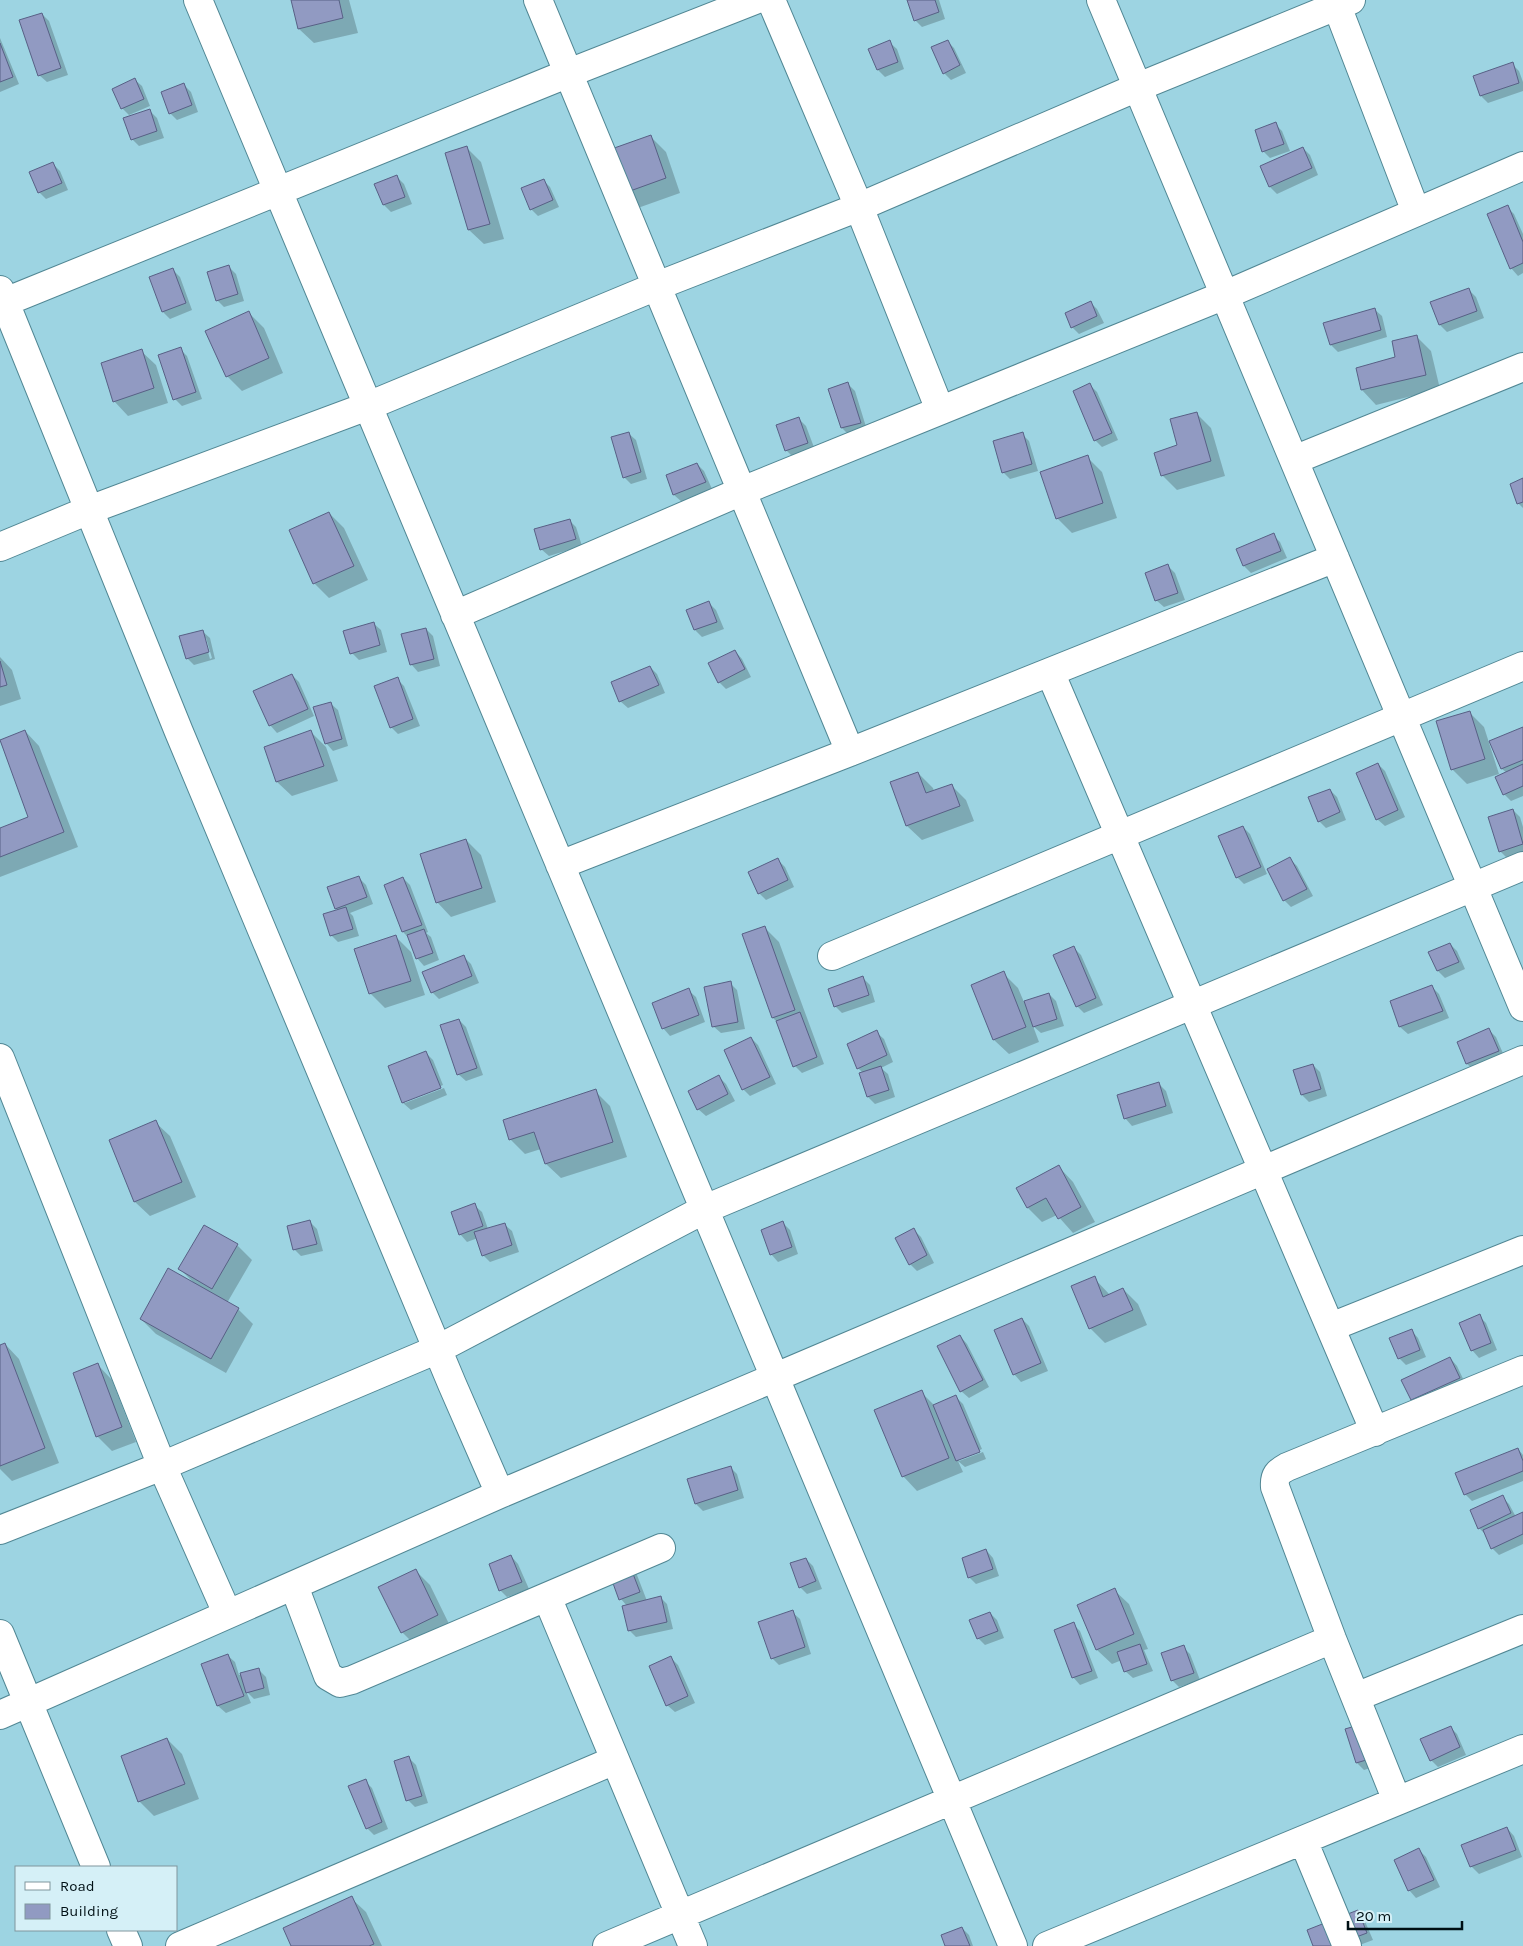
<svg xmlns="http://www.w3.org/2000/svg" width="1523" height="1946" viewBox="0 0 1523 1946" font-family="Karla,sans-serif">
<rect width="100%" height="100%" fill="#9dd4e2"/>
<path fill="#0003" fill-rule="evenodd" d="M292,0h57l9,33 -44,10 -15,-14z
M909,0h30l6,19 -23,8 -7,-7z
M42,14l7,7 19,54 -21,7 -8,-7z
M0,38l19,46 -19,8z
M947,41l7,7 12,25 -15,7 -7,-7z
M889,42l8,7 7,20 -19,8 -7,-7z
M1512,64l7,7 4,11v9l-35,12 -7,-7 -7,-19z
M134,79l8,7 8,20 -21,9 -7,-7z
M184,85l7,7 7,20 -21,8 -7,-7z
M150,111l7,7 7,20 -25,8 -7,-7z
M1275,124l7,7 8,20 -20,7 -7,-7z
M651,137l15,15 14,41 -45,16 -15,-14z
M467,148l14,14 23,77 -20,5 -15,-14z
M1303,148l7,7 8,20 -41,19 -7,-7 -9,-20z
M53,164l7,7 8,19 -22,9 -7,-7z
M397,177l7,7 8,20 -21,8 -7,-7 -8,-20z
M543,180l7,7 9,20 -21,9 -7,-7z
M1507,207l7,7 9,20v39l-5,3 -7,-8z
M229,267l7,7 8,27 -20,6 -7,-7z
M173,270l7,7 12,33 -22,9 -7,-7z
M1469,290l7,7 8,21 -37,14 -7,-7z
M1090,302l7,7 7,14 -25,11 -7,-7z
M1374,309l8,7 5,21 -49,15 -7,-7z
M249,313l15,15 19,45 -41,18 -15,-15z
M1416,336l15,15 9,38 -64,16 -14,-15 -5,-21 40,-11z
M180,349l7,7 15,43 -20,7 -7,-7z
M141,351l15,14 12,38 -40,13 -14,-15z
M848,384l7,7 12,39 -18,5 -7,-7 -12,-39z
M1090,385l7,7 21,48 -16,7 -7,-7z
M1196,413l15,15 14,48 -48,14 -15,-15z
M799,419l7,7 9,24 -21,8 -8,-8z
M628,433l8,7 11,39 -16,5 -7,-7z
M1022,434l7,7 9,30 -28,8 -7,-7z
M1087,457l15,15 15,46 -45,15 -15,-15z
M697,464l7,7 8,18 -30,13 -8,-7 -7,-19z
M1523,480v28l-5,-5z
M329,513l15,15 24,52 -39,18 -15,-15z
M569,520l7,7 6,19 -33,10 -8,-7z
M1273,535l7,7 7,16 -36,15 -7,-7z
M1168,566l7,7 10,27 -21,7 -8,-7z
M709,603l7,7 8,19 -22,8 -7,-7 -7,-19z
M373,623l8,7 6,22 -28,8 -7,-7z
M426,629l7,7 7,30 -22,6 -7,-8z
M202,631l8,7 5,21 -21,6 -7,-7zM204,638h2l6,20 -2,1z
M735,651l7,8 9,18 -25,12 -7,-7z
M0,657l12,13 9,29 -21,7z
M650,667l7,7 8,19 -37,15 -8,-7z
M292,675l7,7 15,34 -37,17 -7,-8z
M397,679l7,7 16,40 -22,8 -7,-7z
M330,703l8,7 10,36 -15,5 -7,-8z
M1470,713l14,14 15,47 -32,10 -15,-15z
M1523,729v67l-12,5 -7,-7 3,-21 -5,-4 -11,-27z
M25,731l14,15 39,101 -78,30v-48l30,-12 -30,-76z
M311,732l15,15 12,34 -46,15 -15,-14z
M1378,764l7,7 20,46 -20,9 -8,-7z
M918,773l15,15 1,3 17,-6 15,15 8,21 -52,19 -15,-14 -16,-43z
M1330,790l7,7 9,23 -20,8 -7,-7z
M1513,810l7,7 3,10v26l-16,5 -7,-7z
M1243,827l7,7 17,40 -23,10 -7,-7z
M466,840l15,15 15,47 -45,15 -14,-15z
M1290,859l7,7 16,30 -22,11 -7,-7z
M778,860l7,7 9,20 -28,13 -7,-7z
M358,877l8,8 7,19 -23,9 3,3 6,20 -21,6 -7,-7 8,-24 -3,-3z
M403,878l7,7 18,47 -2,1 5,4 8,23 -15,6 -7,-8 -8,-20 -6,-6 -18,-47z
M765,928l14,14 45,122 -22,9 -7,-7 -18,-44 -4,-4 -29,-83z
M396,937l15,15 14,43 -40,13 -15,-15z
M1450,944l7,7 8,18 -20,9 -7,-7 -8,-18z
M1074,948l7,7 22,50 -19,8 -7,-7z
M464,957l7,7 8,19 -40,16 -7,-7z
M1003,973l15,15 6,14 25,-8 7,7 8,25 -23,7 -8,-7 6,16 -30,12 -15,-14z
M863,978l7,7 5,17 -33,11 -7,-7z
M730,983l7,7 8,39 -24,4 -8,-7z
M1432,987l7,7 10,24 -41,16 -8,-7 -9,-25z
M688,990l8,7 9,25 -35,14 -7,-8z
M459,1020l7,7 17,48 -17,6 -8,-7z
M1489,1030l7,7 9,21 -30,13 -8,-7 -8,-22z
M876,1032l8,7 9,23 -12,6 7,6 7,23 -20,7 -7,-7 -5,-24 -5,-5z
M751,1038l7,7 18,39 -26,12 -7,-7z
M426,1053l7,7 10,25 -38,16v2l39,-15 3,7 -36,15 -8,-7 -13,-36z
M1313,1065l7,7 7,24 -18,6 -7,-7z
M719,1077l7,7 9,17 -29,15 -8,-7z
M1159,1084l7,7 7,22 -41,13 -7,-8z
M595,1091l15,15 17,51 -66,21 -15,-14 -5,-15 -16,5 -15,-15z
M155,1122l15,14 26,61 -46,19 -15,-14 -25,-61z
M1059,1167l14,15 22,40 -22,11 -16,-18 -15,7 -14,-14 -10,-19z
M474,1205l8,7 6,17 16,-5 8,7 7,21 -29,10 -7,-7 -5,-17 -11,4 -7,-8z
M310,1222l7,7 6,22 -22,5 -7,-7z
M783,1223l7,7 8,24 -20,8 -7,-8z
M914,1230l7,7 13,26 -17,8 -7,-7z
M237,1245l15,15 -25,43 11,6 15,15 -27,49 -70,-39 -15,-15 53,-36 -14,-14z
M1094,1278l16,17 13,-6 15,15 9,21 -42,18 -15,-15z
M1479,1316l7,7 11,27 -18,8 -7,-8z
M1022,1319l7,7 19,45 -27,11 -7,-8z
M1411,1330l7,8 8,19 -20,8 -7,-7z
M960,1336l7,8 22,43 -20,11 -8,-7z
M5,1344l14,15 40,104 -47,18 -12,-12v-123z
M1450,1358l7,8 9,19 -47,22 -7,-7z
M98,1365l14,15 24,62 -24,9 -15,-15z
M921,1392l14,14 21,-9 7,7 19,45 -23,10v2l24,-9 3,7 -21,8 -7,-6 5,11 -46,19 -14,-15z
M1518,1449l5,6v26l-51,20 -7,-7z
M730,1467l7,7 7,24 -41,13 -7,-7 -8,-24z
M1502,1497l7,7 7,13 7,-3v30l-24,11 -7,-7 -6,-13 -7,-7z
M986,1550l7,8 6,18 -23,8 -7,-7z
M511,1556l7,8 11,25 -22,8 -7,-7z
M806,1559l7,7 9,23 -15,5 -7,-7z
M606,1561l26,1 15,39 13,-4 7,7 6,25 -37,8 -7,-7 -2,-24 -6,-7z
M415,1570l15,15 22,45 -35,17 -15,-15z
M1114,1590l15,14 19,45 -4,1 9,21 -20,7 -8,-7 -3,-11 -10,4 -15,-14 -19,-44z
M792,1612l8,7 11,35 -32,11 -7,-7z
M990,1613l7,7 7,18 -19,7 -7,-7z
M1073,1624l7,7 18,47 -18,7 -7,-8z
M1183,1647l7,7 10,26 -21,7 -7,-7z
M227,1655l8,7 4,13 20,-5 7,7 4,18 -16,4 -8,-8 5,12 -25,10 -8,-7 -16,-41z
M671,1658l7,7 17,38 -20,9 -8,-7z
M1450,1727l7,7 9,21 -28,12 -7,-7z
M1347,1730l39,33 -22,7 -7,-7z
M167,1739l15,15 17,45 -45,17 -15,-15z
M408,1757l8,8 12,38 -13,4 -7,-7z
M365,1781l7,7 16,41 -14,6 -7,-7z
M1507,1828l7,8 8,21 -43,17 -8,-8z
M1419,1850l7,7 14,30 -24,11 -7,-8z
M351,1898l15,14 16,34h-89z
M1357,1912l7,7 9,21 -16,6h-43z
M962,1928l7,7 4,11h-26z"/>
<path fill="#919ac2" stroke="#586085" d="M291,0h48l4,18 -45,11z
M907,0h28l4,12 -25,9z
M42,13l19,55 -23,8 -19,-56z
M890,40l8,22 -21,8 -9,-21z
M948,40l12,25 -17,9 -12,-27z
M0,43l13,34 -13,5z
M1513,62l6,21 -39,13 -7,-20z
M135,78l9,21 -23,10 -9,-20z
M184,83l8,22 -23,9 -8,-22z
M150,109l7,22 -26,9 -8,-22z
M1276,122l8,22 -22,8 -7,-22z
M651,135l15,43 -47,17 -16,-43z
M467,146l23,78 -22,6 -23,-77z
M1303,147l9,21 -43,19 -9,-21z
M53,162l9,21 -24,10 -9,-21z
M397,175l8,22 -22,8 -9,-21z
M544,179l9,21 -23,10 -9,-22z
M1508,205l15,37v21l-13,6 -23,-55z
M229,265l9,29 -22,7 -9,-29z
M173,268l13,35 -24,9 -13,-35z
M1469,288l8,23 -38,14 -9,-23z
M1091,301l6,15 -26,12 -6,-15z
M1375,308l6,22 -51,15 -7,-22z
M249,311l20,47 -43,19 -21,-46z
M1417,335l9,40 -65,15 -5,-22 39,-11 -3,-16z
M181,347l15,45 -23,8 -15,-45z
M142,349l12,39 -41,14 -12,-39z
M848,382l13,41 -20,5 -13,-39z
M1090,383l22,50 -18,8 -21,-50z
M1197,412l14,49 -50,15 -7,-23 23,-8 -7,-26z
M799,417l9,26 -23,8 -9,-26z
M629,432l12,40 -18,6 -12,-41z
M1023,432l9,32 -30,9 -9,-32z
M1088,455l15,48 -47,16 -16,-47z
M697,463l9,19 -33,13 -7,-20z
M1523,478v24l-6,2 -7,-20z
M329,512l25,54 -41,18 -24,-54z
M570,519l6,20 -36,11 -6,-21z
M1274,533l7,18 -38,15 -7,-17z
M1168,564l10,29 -23,8 -10,-28z
M709,601l8,21 -23,8 -8,-20z
M374,622l6,23 -30,9 -7,-23z
M426,628l8,31 -24,6 -9,-31z
M203,630l6,22 -23,7 -7,-23z
M735,650l10,19 -27,14 -10,-20z
M0,661l7,24 -7,2z
M650,666l9,19 -40,17 -8,-20z
M292,674l16,35 -39,17 -16,-35z
M398,677l15,42 -23,9 -16,-42z
M331,702l11,37 -17,5 -12,-37z
M1470,711l15,48 -34,11 -15,-49z
M1523,727v33l-22,9 -12,-28z
M25,730l39,102 -64,25v-29l28,-11 -28,-77z
M311,730l13,36 -48,16 -12,-35z
M1378,763l20,47 -22,10 -20,-47z
M1523,764v22l-20,9 -8,-18z
M918,772l8,21 26,-9 8,22 -54,20 -16,-44z
M1330,789l10,23 -22,10 -10,-25z
M1513,809l10,35 -24,8 -11,-35z
M1243,826l18,41 -25,11 -18,-42z
M466,839l16,49 -46,15 -16,-49z
M1290,857l17,32 -24,12 -16,-32z
M778,858l10,22 -30,14 -10,-22z
M359,876l8,21 -32,12 -8,-22z
M403,877l19,48 -20,7 -18,-47z
M346,907l7,22 -23,7 -7,-22z
M765,926l30,84 -23,8 -30,-84z
M424,929l9,24 -17,6 -9,-24z
M396,935l15,46 -42,13 -15,-45z
M1450,943l9,19 -22,9 -9,-19z
M1074,946l22,52 -20,9 -23,-52z
M464,955l8,21 -41,17 -9,-21z
M1004,971l22,56 -33,13 -22,-55z
M863,976l6,19 -35,12 -6,-18z
M731,981l7,41 -26,5 -8,-40z
M1432,985l11,26 -44,16 -9,-26z
M689,988l10,27 -37,14 -10,-26z
M1049,993l8,26 -24,8 -9,-26z
M800,1012l17,45 -24,10 -17,-46z
M459,1019l18,49 -20,7 -17,-50z
M1489,1028l10,23 -33,13 -9,-22z
M877,1030l10,25 -30,14 -10,-25z
M751,1037l19,40 -28,13 -18,-40z
M426,1051l15,37 -39,15 -14,-37z
M1313,1064l8,25 -20,6 -8,-25z
M881,1066l8,24 -22,7 -8,-24z
M719,1075l9,19 -31,16 -9,-19z
M1159,1082l7,24 -42,13 -7,-24z
M596,1089l17,53 -68,22 -11,-32 -25,8 -6,-20z
M156,1120l26,62 -48,20 -25,-62z
M1059,1165l22,42 -23,12 -12,-21 -19,10 -11,-20z
M475,1203l8,23 -24,9 -8,-23z
M310,1220l7,24 -24,6 -6,-24z
M783,1221l9,26 -22,8 -9,-25z
M505,1223l7,22 -30,11 -8,-24z
M204,1225l34,19 -26,45 -34,-20z
M914,1228l13,27 -18,10 -14,-27z
M168,1268l71,40 -28,51 -71,-40z
M1095,1276l8,21 20,-9 10,22 -44,19 -18,-43z
M1480,1314l11,29 -20,8 -12,-28z
M1022,1318l19,45 -28,12 -19,-45z
M1412,1329l8,21 -22,9 -9,-21z
M960,1335l23,45 -23,12 -23,-46z
M5,1343l40,105 -45,18v-121z
M1450,1357l10,21 -49,22 -10,-20z
M98,1363l24,64 -26,10 -23,-64z
M922,1390l27,68 -47,19 -28,-67z
M956,1395l24,57 -24,9 -23,-56z
M1518,1448l5,13v10l-59,24 -9,-22z
M731,1466l7,24 -43,14 -8,-25z
M1503,1495l8,18 -33,16 -8,-19z
M1523,1512v22l-32,15 -8,-19z
M986,1549l7,20 -25,9 -6,-20z
M625,1553l15,39 -21,8 -14,-39z
M511,1555l11,27 -23,9 -10,-27z
M806,1558l10,23 -17,7 -9,-25z
M416,1569l22,46 -37,18 -23,-46z
M1115,1588l19,46 -38,16 -19,-45z
M661,1596l6,26 -39,9 -6,-25z
M793,1610l12,37 -34,12 -13,-37z
M990,1612l8,19 -21,8 -8,-19z
M1074,1622l18,49 -20,7 -18,-48z
M1140,1644l7,20 -23,8 -7,-20z
M1184,1645l10,28 -23,8 -10,-28z
M228,1654l16,42 -27,10 -16,-42z
M671,1656l17,40 -22,10 -17,-40z
M259,1668l5,20 -18,5 -6,-20z
M1369,1722l11,34 -24,7 -11,-34z
M1451,1726l9,21 -30,14 -10,-22z
M167,1738l18,46 -47,18 -17,-46z
M409,1756l13,40 -16,5 -12,-40z
M366,1779l16,43 -16,7 -18,-43z
M1507,1827l9,23 -46,17 -9,-22z
M1419,1848l15,32 -26,11 -14,-31z
M352,1896l22,48 -5,2h-78l-8,-18z
M1358,1910l9,23 -35,13h-19l-6,-16z
M962,1927l8,19h-25l-4,-11z"/>
<g fill="none" stroke-linecap="round" stroke-linejoin="round">
<defs>
<path id="street" d="M198,0l815,1946
M538,0l312,752
M771,0l88,207 81,203
M1101,0l422,1007
M1337,6l79,206
M0,290l179,442 273,652 48,110
M0,304l569,-231 186,-73
M1294,460l229,-93
M0,547l89,-37 279,-104 289,-120 202,-79 279,-120 213,-87
M455,615l287,-124 483,-196 298,-129
M1050,672l325,760
M560,865l290,-113 485,-194
M832,956l691,-290
M0,1058l162,408 65,147
M1331,1327l192,-77
M0,1530l162,-64 276,-117 267,-140 818,-343
M294,1586l34,90 12,7 12,-3 309,-132
M547,1597l146,349
M0,1634l96,233
M1356,1697l167,-68
M0,1715l500,-221 1023,-434
M1397,1801l-65,-162 -57,-152c-1,-12 3,-15 12,-20l236,-97
M1303,1840l44,106
M121,1930l7,16
M180,1946l435,-186
M607,1946l725,-307
M1047,1946l476,-197"/>
</defs>
<use href="#street" stroke="#518794" stroke-width="30"/>
<use href="#street" stroke="#fff" stroke-width="28"/>
</g>
<rect x="15" y="1866" width="162" height="65" fill="#d5f0f7" stroke="#80969d"/>
<rect x="25" y="1882" width="25" height="8" fill="#ffffff" stroke="#80969d"/>
<text x="60" y="1891" font-size="15" fill="#001015">Road</text>
<rect x="25" y="1904" width="25" height="15" fill="#919ac2" stroke="#80969d"/>
<text x="60" y="1916" font-size="15" fill="#001015">Building</text>
<path d="M1348 1921v8h114v-8" fill="none" stroke="#001015" stroke-width="2.5"/>
<text x="1356" y="1921" font-size="15" fill="#001015" stroke="#d5f0f7" stroke-width="4" paint-order="stroke">20 m</text>
</svg>
